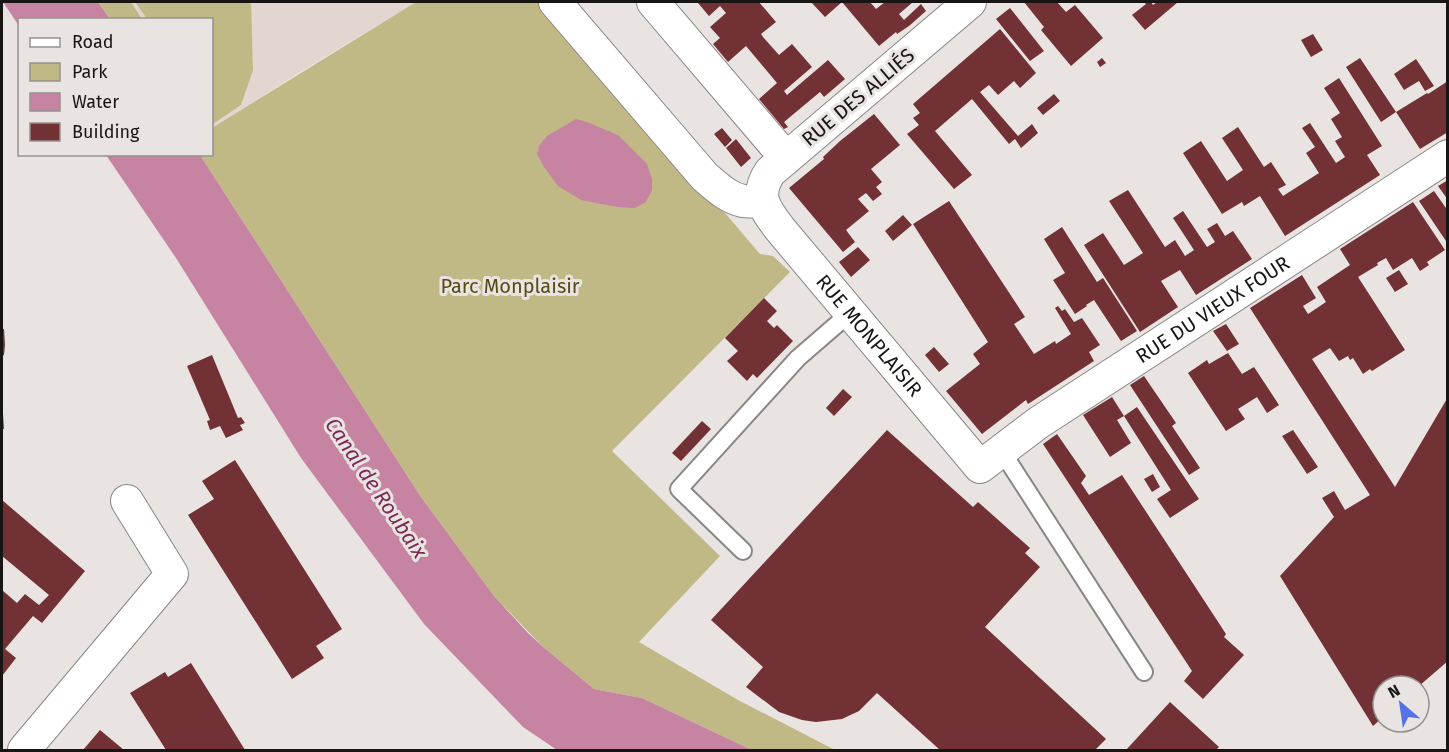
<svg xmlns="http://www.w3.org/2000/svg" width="1449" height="752" viewBox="0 0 1449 752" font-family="'Fira Sans',sans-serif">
<rect width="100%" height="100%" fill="#e9e4e2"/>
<path fill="#e3d6d0" d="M131,2h285l-121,73 -83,54v-109l-70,-1z"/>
<path fill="#c1b985" d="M98,2h33l11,17h-32z
M135,2h116l2,68 -12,35 -28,19 -1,-3v-101l-65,-1z
M416,2h123l166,197 20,14 35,41 13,2 17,16 -178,179 108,105 -81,86 99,58 97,50h-83l-110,-52 -48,-9 -52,-43 -48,-50 -73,-99 -221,-342 12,-1v-26z"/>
<path fill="#c784a2" d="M3,2h95l12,17 -90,1 -1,6z
M576,119l11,3 31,13 29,29 5,15v11l-6,12 -11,6 -18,-1 -36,-7 -23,-14 -14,-19 -7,-13 2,-8 8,-10z
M106,155h94l221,342 73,99 34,37 14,13 52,43 48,9 110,52h-195l-34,-23 -99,-103 -123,-166 -125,-200z"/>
<path fill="#713135" d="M700,2h59l17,20 -15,12 2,3 16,18 13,-11 20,23 -28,24 3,4 41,-35 17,19 -21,18 -4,-5 -36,30 4,5 -4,2 -25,-30 18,-16 -31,-37 -18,16 -15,-18 7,-6 -10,-11 16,-14 -6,-7 -11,10 -11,-13z
M811,2h59l6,7 9,-7h28l-14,12 5,6 17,-16 5,7 -17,15 -12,8 -1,-2 -17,14 -37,-44 -17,15z
M1024,2h33l9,10 9,-7 28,33 -32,28 -30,-36 3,-3z
M1144,2h7l2,3 4,-3h21l-33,28 -13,-15 14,-11z
M1010,8l34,43 -14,10 -34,-42z
M1000,29l36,44 -16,15 -6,-7 -16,14 -9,-10 -9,7 38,44 14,-12 6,9 -17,15 -6,-9 -6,5 -37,-45 -37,32 37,44 -18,14 -47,-55 12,-9 -6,-7 7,-5 -7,-9z
M1313,34l10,16 -12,7 -10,-17z
M1102,58l4,5 -6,4 -3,-5z
M1360,58l36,54 31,-19 1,1 20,-13v51l-28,17 -24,-37 -15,10 -35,-55z
M1416,59l18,27 -9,5 -6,-10 -15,9 -10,-16z
M1339,78l43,68 -15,9 13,20 -95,61 -25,-40 -16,10 -2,-4 -20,12 -39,-61 18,-12 26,40 16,-11 -21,-32 16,-11 26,40 7,-5 15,23 -8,4 5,7 36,-23 -13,-20 9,-6 -13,-19 8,-5 26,40 9,-6 -10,-16 7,-4 -11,-18 9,-6 -16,-25z
M1054,94l6,7 -17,14 -6,-7z
M874,114l26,31 -29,24 11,13 -6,5 6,7 -9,7 -7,-8 -8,6 11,12 -23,19 9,12 -12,10 -54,-64 35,-29 -1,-2 17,-16z
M722,128l10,12 -7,7 -11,-13z
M736,139l15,19 -10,9 -15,-19z
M1448,180v20l-10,-14z
M1128,190l37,57 10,-7 10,16 9,-6 -21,-32 10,-7 24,36 8,-5 -8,-13 10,-6 8,13 8,-5 19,28 -56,36 -16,-25 -19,11 17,26 -38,25 -56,-87 19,-12 21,32 19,-12 -34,-52z
M1434,191l14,20v33l-29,-43z
M949,201l76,116 -11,7 20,30 21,-13 1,3 15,-10 -16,-26 3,-2 4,5 3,-2 9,13 8,-4 18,27 -11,7 5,9 -66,43 -2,-4 -44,34 -36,-43 34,-27 -7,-10 15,-12 -75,-118z
M1413,202l32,48 -18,12 2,3 -9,6 -8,-13 -19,12 -7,-12 -9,5 1,2 -20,12 47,73 -33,21 -2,-2 -7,5 -10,-16 -3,2 -2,-4 -9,5 -9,-13 -18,11 83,128 53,-90v264l-29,25h-36v31l-10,9 -93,-150 54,-59 -12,-19 12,-7 11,19 25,-15 -120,-187 52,-33 14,23 -13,8 5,8 18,-12 -9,-15 33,-22 -10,-16z
M903,215l9,10 -19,16 -8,-10z
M1062,227l35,55 6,-4 34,53 -16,10 -27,-41 -8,5 1,1 -12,8 -22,-34 12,-7 -21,-34z
M858,247l12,13 -19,17 -12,-15z
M1399,270l9,14 -13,8 -9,-14z
M764,298l13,13 -10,10 7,7 3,-3 16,16 -36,37 -4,-4 -6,7 -20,-20 11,-10 -13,-13z
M1226,324l13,20 -12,7 -14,-20z
M2,329h2l1,16 -1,10 -2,1z
M934,347l15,17 -10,8 -14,-17z
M1228,353l14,21 12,-7 25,38 -12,8 -10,-16 -19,12 7,10 -19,12 -38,-58 19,-13 2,4z
M212,355l26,63 3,-1 4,6 -5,2 3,5 -17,8 -6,-12 -10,4 -3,-9 3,-1 -23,-54z
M1144,376l32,47 -4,3 28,42 -11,7 -59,-90z
M843,389l9,8 -18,19 -8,-8z
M1112,397l12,19 -7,4 14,23 -21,14 -27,-42z
M1137,407l62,92 -29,19 -13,-19 14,-9 -47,-74z
M2,414h1l1,15h-2z
M702,421l9,8 -30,32 -9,-8z
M887,430l86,77 5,-5 52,46 -5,5 15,14 -55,60 121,112 -11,11h-155l-63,-57 -18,18 -17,8 -26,3 -14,-2 -23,-8 -33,-25 17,-20 -52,-47z
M1293,430l25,37 -11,7 -25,-38z
M1057,434l29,42 -5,7 8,12 33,-20 104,159 -2,3 20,18 -41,44 -19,-18 8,-10 -149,-227z
M235,460l107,169 -26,17 8,12 -32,21 -104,-164 26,-16 -12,-18z
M1153,474l7,13 -8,5 -8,-13z
M2,500l83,71 -43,52 -9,-7 -28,33 11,9 -14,18v-86l15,13 8,-9 14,11 10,-10 -47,-39z
M191,663l54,87h-79l-36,-57 35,-21 3,5z
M1170,702l49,45 -3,3h-90z
M100,730l24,20h-41z"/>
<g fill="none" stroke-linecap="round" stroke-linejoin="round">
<defs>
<path id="service" d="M1001,450l143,222
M743,551l-64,-62 119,-131 52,-45"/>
<g id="minor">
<path d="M555,2l150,175c12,10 23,21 38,24 6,1 14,0 20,1"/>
<path d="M653,2l133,156"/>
<path id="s1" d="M970,2l-200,170c-16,24 -5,37 10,57l200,238 58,-44 410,-267"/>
<path d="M24,750l148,-176 -45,-73"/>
</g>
</defs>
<use href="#service" stroke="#8a8684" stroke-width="20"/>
<use href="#minor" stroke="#8a8684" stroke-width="34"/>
<use href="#service" stroke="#fff" stroke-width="16"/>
<use href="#minor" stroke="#fff" stroke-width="32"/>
</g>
<g text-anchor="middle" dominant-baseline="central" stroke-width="6" stroke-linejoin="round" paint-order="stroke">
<g font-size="20" fill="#171615" stroke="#e9e4e2">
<text transform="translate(858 97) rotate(-40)">RUE DES ALLIÉS</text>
<text stroke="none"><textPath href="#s1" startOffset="918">RUE DU VIEUX FOUR</textPath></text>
<text stroke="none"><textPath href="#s1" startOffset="465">RUE MONPLAISIR</textPath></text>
</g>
<g font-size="20" fill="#554c16" stroke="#e9e4e2">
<text x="510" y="286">Parc Monplaisir</text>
</g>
<g font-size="21" font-style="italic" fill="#7a2954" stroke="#e9e4e2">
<text transform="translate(376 488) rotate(56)">Canal de Roubaix</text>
</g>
</g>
<rect width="1449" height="752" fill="none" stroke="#171615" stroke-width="6"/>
<rect x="18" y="18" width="195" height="138" fill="#e9e4e2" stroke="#959290" stroke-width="1.5"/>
<rect x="30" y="38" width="30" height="9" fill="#ffffff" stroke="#959290" stroke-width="1.5"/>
<text x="72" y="48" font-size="18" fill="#171615">Road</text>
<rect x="30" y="63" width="30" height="18" fill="#c1b985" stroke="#959290" stroke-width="1.5"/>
<text x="72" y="78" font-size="18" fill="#171615">Park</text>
<rect x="30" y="93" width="30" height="18" fill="#c784a2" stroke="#959290" stroke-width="1.5"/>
<text x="72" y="108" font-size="18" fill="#171615">Water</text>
<rect x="30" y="123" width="30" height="18" fill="#713135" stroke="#959290" stroke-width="1.5"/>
<text x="72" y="138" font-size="18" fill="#171615">Building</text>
<g transform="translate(1401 704) rotate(331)"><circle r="28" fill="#e9e4e2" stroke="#959290" stroke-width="1.5"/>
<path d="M0-4.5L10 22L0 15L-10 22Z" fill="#5572e7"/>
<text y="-9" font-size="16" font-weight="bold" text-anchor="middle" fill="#171615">N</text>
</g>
</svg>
